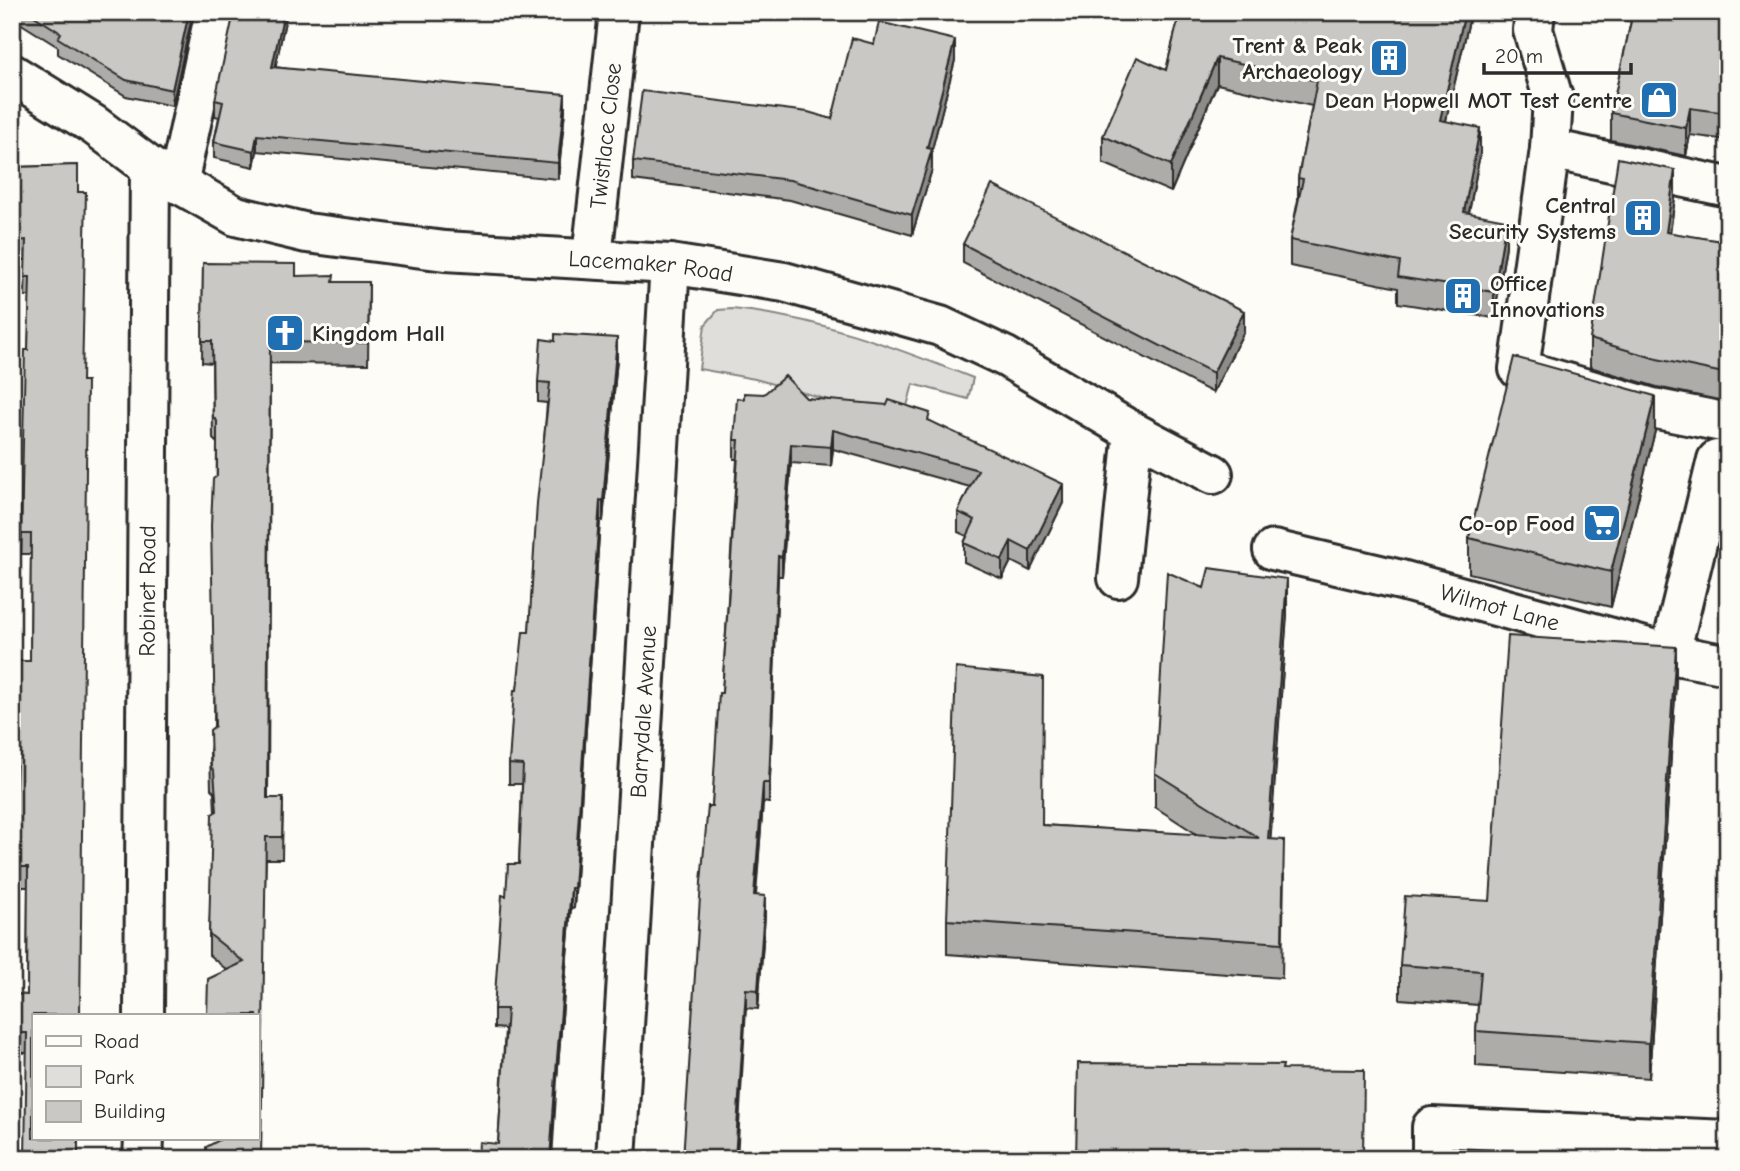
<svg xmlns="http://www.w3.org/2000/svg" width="1740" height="1171" viewBox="0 0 1740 1171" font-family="'Comic Neue',sans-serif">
<rect width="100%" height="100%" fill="#fdfcf7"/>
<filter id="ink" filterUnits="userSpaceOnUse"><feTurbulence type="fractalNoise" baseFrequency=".0143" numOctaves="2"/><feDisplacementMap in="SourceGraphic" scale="14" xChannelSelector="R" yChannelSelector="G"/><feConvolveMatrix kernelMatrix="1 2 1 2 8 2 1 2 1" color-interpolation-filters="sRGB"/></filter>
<g filter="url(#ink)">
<path fill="#dfdeda" stroke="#858482" stroke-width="2" d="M732,309c82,7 165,39 241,69l-5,21 -55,-15 -10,37 -148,-42 -56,-10 6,-44 13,-15z"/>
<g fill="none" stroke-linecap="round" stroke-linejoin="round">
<defs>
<g id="minor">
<path d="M1535,12l-2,18 20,68 -3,51 -31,220 133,39 76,15"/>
<path id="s1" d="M12,74l82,51 56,42 86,49 71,17 138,18 225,13 114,18 156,44 66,31 127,75 80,42"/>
<path d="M1550,149l178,38"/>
<path d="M178,184l37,-172"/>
<path id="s2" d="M592,257l27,-245"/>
<path id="s3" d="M1273,550l128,30 269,74 58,11"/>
<path d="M1118,578l15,-146"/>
<path d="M1670,654l47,-194"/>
<path id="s4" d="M144,1015l6,-848"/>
<path d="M143,1159l1,-21"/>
<path id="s5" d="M616,1159l54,-895"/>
<path d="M1432,1159v-32l296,13"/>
</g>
</defs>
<use href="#minor" stroke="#2b2b2b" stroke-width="44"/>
<use href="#minor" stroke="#fdfcf7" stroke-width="38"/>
</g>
<path fill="#adaca9" stroke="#2b2b2b" stroke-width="2" d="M12,12h181l-21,94 -46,-10 -68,-42v-7l-46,-29z
M287,12l-12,55 290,43 -7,69 -301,-28 -3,16 -40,-9v-16l5,-25 -4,-1v-16z
M1180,12h291l-25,109 34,33 -11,59 37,33 -12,72 -96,-15v-15l-108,-22v-26l8,-40v-22l14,-72 -95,-22 -46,108 -68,-29v-27l63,-66z
M1586,12h142v128l-38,-5 -4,21 -75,-16v-27l20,-92 -45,-7z
M874,44l81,16 -23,89v20l-20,66 -122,-35 -157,-20v-19l199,-42z
M78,165l-51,888 -15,-1v-58l15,1 1,-108h-15l5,-167 -6,-1v-58h18l1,-107h-10l9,-258h-5l1,-36h-9l-1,-93z
M1675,198l-5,35 58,9v160l-71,-15 -67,-20v-28z
M963,244l281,87 -31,62 -250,-130z
M203,263l93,13 37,6h36l-1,82 -98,-1 -2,435h15l-1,61h-16l-9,279 -30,-168 -18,-15v-21l6,-122 -1,-20 -3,-3 -1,-38 4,-25 3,-283 -4,-4 -1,-76 -10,-1z
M617,358l-14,163 -3,-1 -26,388 -3,-1 -14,172 -59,65 7,-115 -11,-1v-19l12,-113 13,-32 3,-80h-13v-20l8,-74 12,-58 18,-229 -9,-1v-20z
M806,398l124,23 133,82 -33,68 -19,-10 -9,18 -38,-17v-19l3,-7 -9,-4v-20l12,-25 -137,-38 -2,17 -40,-3 -9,113h-4l-9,227 -6,-1 -7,93 9,20 -7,94 -12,-1 -34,-202 10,-113 15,-234h-3v-19z
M1655,431l-44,176 -142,-34v-35z
M1204,588l83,26 -17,225 14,35 -2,104 -335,-24v-34l95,-95 156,10 -43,-28v-34z
M1676,682l-27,396 -173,-12v-35l2,-26 -78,-6v-34l90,-64z"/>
<path fill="#8d8c89" stroke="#2b2b2b" stroke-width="2" d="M189,12h4l-21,94v-16z
M284,12h3l-15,71v-16z
M1465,12h6l-31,134v-26z
M955,40v20l-26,101 3,-12v20l-20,66v-20l15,-67z
M1217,58v26l-46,108v-27z
M565,94v16l-7,69v-16z
M1690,108v27l-4,21v-28z
M1480,128v26l-16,84v-26z
M257,135v16l-3,16v-16z
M1675,170v28l-9,62v-28z
M1506,220v26l-12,72v-26z
M1244,311v20l-31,62v-20z
M617,338v20l-14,163v-20z
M1655,396v35l-44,176v-35z
M833,430v19l-2,17v-19z
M791,444v19l-9,113v-19z
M1063,484v19l-33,68v-20z
M600,500v20l-26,388v-20z
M1011,541v20l-9,18v-19z
M778,556v20l-9,227v-20z
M1287,579v35l-19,260v-35z
M1676,647v35l-27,396v-35z
M763,783v19l-9,112v-19z
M571,888v19l-14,172 -5,80h-2l7,-100z
M765,896v19l-7,94v-19z
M746,989v19l-9,151h-2z"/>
<path fill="#c9c8c4" stroke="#2b2b2b" stroke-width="2" d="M28,12h161l-17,78 -46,-10 -68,-42 3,-5z
M234,12h50l-12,55 293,27 -7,69 -301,-28 -3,16 -40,-9 9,-40 -8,-2z
M1180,12h285l-25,108 40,8 -16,84 42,8 -12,72 -96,-15 2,-15 -110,-22 13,-61 -5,-1 19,-97 -100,-23 -46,107 -68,-29 34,-79 29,13z
M1633,12h95v101l-38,-5 -4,20 -75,-15z
M879,22l76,18 -28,108 5,1 -20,66 -122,-35 -157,-19 9,-70 166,21 24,7 20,-81 22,6z
M1618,158l57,12 -9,62 62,10v132l-71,-15 -67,-20z
M78,165v27h8l-4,189h5l-7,634h-47v123h45v21h-53l2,-126h-15v-39l15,1 1,-128h-15l6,-167h-7v-39h18l1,-127h-10l4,-184h3l2,-73h-5l1,-37 -9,1 -1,-74z
M992,185l252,126 -31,62 -250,-129z
M203,263l93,1v12l38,-1 -1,7h36l-1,61 -98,-1 -3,456h16l-1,39h-16l-5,322h-55v-12l17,-9h34v-123h-50l1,-36 36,-17 -35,-28 3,-120 5,-3 -3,-40 -3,-4 -1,-37 5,-4 -4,-200 2,-47 4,-3v-55l-4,-4 -1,-76h-10z
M555,334l62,4 -14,163 -3,-1 -26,388h-3l-14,171 -7,100h-72l1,-17 19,2 9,-135h-13l8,-114 4,1 2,-32h11l4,-99 -14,-1 5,-74h3l6,-58h6l8,-129 13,-120 -12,-1 3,-43 14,2z
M1514,357l141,39 -44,176 -142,-34z
M785,376l21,22 81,7 2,-5 41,13 -2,7 135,64 -33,67 -19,-10 -9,19 -38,-17 11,-23 -17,-8 20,-42 -145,-40 -2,17 -40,-3 -9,113 -4,-1 -9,227h-6l-9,112 11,1 -7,94 -12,-1 -11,170h-52l18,-277 7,-76h4l7,-113h3l17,-253h-5l3,-42 7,1v-6l20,1z
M1209,568l78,11 -19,260 16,1 -2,103 -335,-23 9,-252 87,9 -1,148 217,13 -104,-65 12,-201 37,16z
M1508,636l168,11 -27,396 -173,-12 5,-60 -81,-6 5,-69 85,5z
M1078,1063l205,2 -1,4 82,1 -1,89h-287z"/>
</g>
<defs>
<symbol id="building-square" viewBox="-11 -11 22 22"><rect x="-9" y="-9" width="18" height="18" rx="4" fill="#1f6fb2" stroke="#fdfcf7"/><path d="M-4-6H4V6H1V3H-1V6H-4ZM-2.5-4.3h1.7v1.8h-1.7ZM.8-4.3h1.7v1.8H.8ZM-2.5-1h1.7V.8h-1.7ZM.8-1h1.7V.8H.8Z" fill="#fff"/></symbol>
<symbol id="shop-square" viewBox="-11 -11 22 22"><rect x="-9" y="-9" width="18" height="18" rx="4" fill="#1f6fb2" stroke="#fdfcf7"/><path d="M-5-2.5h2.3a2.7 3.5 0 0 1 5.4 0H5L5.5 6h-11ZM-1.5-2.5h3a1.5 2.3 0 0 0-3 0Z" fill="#fff"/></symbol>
<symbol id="church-square" viewBox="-11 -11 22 22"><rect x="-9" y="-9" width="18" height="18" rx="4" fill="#1f6fb2" stroke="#fdfcf7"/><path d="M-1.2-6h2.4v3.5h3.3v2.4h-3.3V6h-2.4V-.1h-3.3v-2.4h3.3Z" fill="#fff"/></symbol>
<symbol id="supermarket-square" viewBox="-11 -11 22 22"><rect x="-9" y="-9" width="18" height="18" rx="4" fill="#1f6fb2" stroke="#fdfcf7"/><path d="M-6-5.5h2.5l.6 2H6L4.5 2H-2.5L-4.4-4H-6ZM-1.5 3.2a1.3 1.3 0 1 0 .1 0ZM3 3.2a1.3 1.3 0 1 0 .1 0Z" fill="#fff"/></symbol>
</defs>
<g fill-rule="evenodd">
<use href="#building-square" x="1367" y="36" width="44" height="44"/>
<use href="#shop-square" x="1637" y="78" width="44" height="44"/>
<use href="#building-square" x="1621" y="196" width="44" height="44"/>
<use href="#building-square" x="1441" y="274" width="44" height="44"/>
<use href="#church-square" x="263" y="311" width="44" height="44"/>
<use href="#supermarket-square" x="1580" y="501" width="44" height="44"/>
</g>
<g text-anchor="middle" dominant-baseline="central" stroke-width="6" stroke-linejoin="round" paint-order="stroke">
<g font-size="23" font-weight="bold" fill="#2b2b2b" stroke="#fdfcf7" text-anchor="end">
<text x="1362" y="45">Trent &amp; Peak<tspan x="1362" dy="26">Archaeology</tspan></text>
<text x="1632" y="100">Dean Hopwell MOT Test Centre</text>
<text x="1616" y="205">Central<tspan x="1616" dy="26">Security Systems</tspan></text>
<text x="1490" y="283" text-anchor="start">Office<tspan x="1490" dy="26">Innovations</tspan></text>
<text x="312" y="333" text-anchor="start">Kingdom Hall</text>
<text x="1575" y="523">Co-op Food</text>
</g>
<g font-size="23" fill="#2b2b2b" stroke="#fdfcf7">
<text stroke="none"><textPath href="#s2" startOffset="122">Twistlace Close</textPath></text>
<text stroke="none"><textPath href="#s1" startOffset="684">Lacemaker Road</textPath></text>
<text stroke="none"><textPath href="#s4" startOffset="424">Robinet Road</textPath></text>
<text stroke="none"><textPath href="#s3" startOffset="234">Wilmot Lane</textPath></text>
<text stroke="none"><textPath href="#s5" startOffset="448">Barrydale Avenue</textPath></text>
</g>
</g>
<rect width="1740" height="1171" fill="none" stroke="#fdfcf7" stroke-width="42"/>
<rect x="21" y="21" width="1698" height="1129" fill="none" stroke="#2b2b2b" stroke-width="2.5" filter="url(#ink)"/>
<rect x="32" y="1014" width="228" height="126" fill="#fdfcf7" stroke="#a9a8a5" stroke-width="2"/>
<rect x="46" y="1036" width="35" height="10" fill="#fdfcf7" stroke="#a9a8a5" stroke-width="2"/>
<text x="94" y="1048" font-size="21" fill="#2b2b2b">Road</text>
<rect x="46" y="1066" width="35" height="21" fill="#dfdeda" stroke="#a9a8a5" stroke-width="2"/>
<text x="94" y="1084" font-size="21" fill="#2b2b2b">Park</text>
<rect x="46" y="1101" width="35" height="21" fill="#c9c8c4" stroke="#a9a8a5" stroke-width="2"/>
<text x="94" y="1118" font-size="21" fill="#2b2b2b">Building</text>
<path d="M1484 63v10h147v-10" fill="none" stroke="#2b2b2b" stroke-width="3.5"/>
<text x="1495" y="63" font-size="21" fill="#2b2b2b" stroke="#fdfcf7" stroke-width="5" paint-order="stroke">20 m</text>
</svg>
